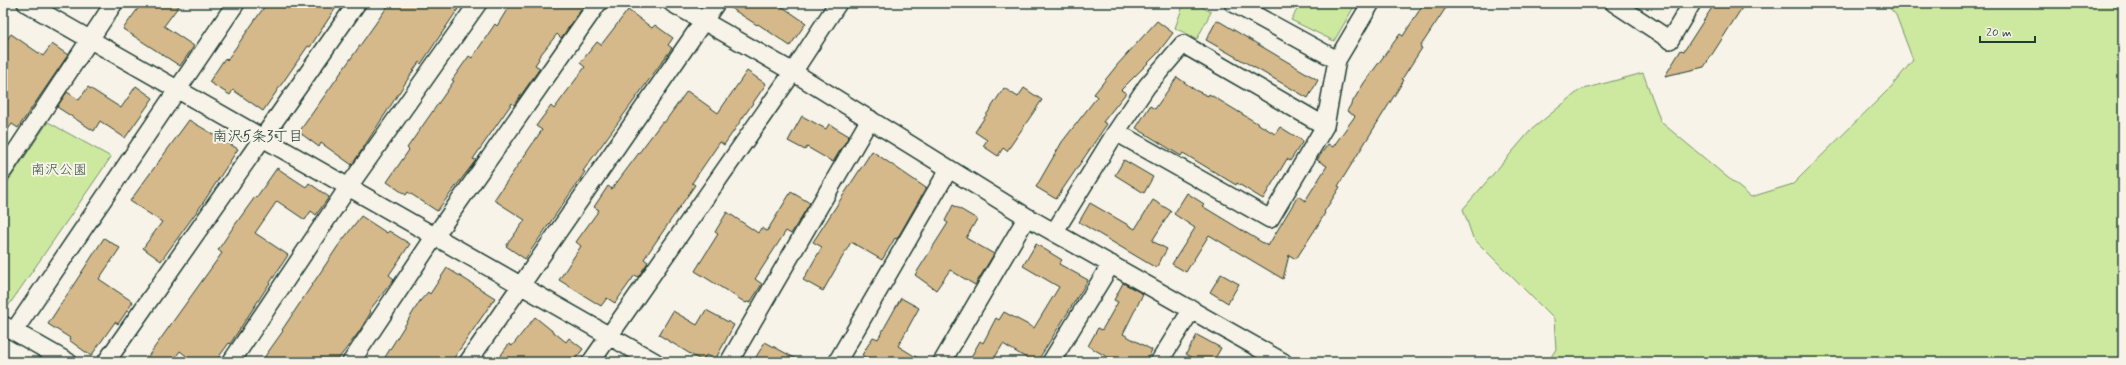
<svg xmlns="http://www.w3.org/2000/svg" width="2126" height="365" viewBox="0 0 2126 365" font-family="Mynerve,'Klee One',sans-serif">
<rect width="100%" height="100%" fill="#f7f3e8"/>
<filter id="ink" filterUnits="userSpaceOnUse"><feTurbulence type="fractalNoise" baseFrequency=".025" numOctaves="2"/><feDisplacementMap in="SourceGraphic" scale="8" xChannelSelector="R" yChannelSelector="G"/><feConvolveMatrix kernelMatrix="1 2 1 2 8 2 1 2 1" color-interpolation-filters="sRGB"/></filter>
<g filter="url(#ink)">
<path fill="#cde9a0" stroke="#76936a" d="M1184,3h10l17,9 -14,27 -22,-11z
M1301,3h48l6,2 -21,36 -43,-21z
M1885,3h238v359h-575l8,-13 -2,-30 -81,-81 -10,-29 68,-79 49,-40 63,-17 18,49 90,75 42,-13 99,-98 21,-26 -17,-45z
M48,122l63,35 -102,148 -6,3v-119z"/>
<path fill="#d6b98a" stroke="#1f3d34" d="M142,3h39l-17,23 30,20 -14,20 -57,-37z
M267,3h72l-29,44 -2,-1 -45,65 -30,-21 -3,5 -21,-13 16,-24 2,2z
M390,3h59l9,6 -37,55 -2,-2 -67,103 -31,-22 -2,4 -20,-15z
M511,3h75l-25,35 -4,-4 -19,24 1,1 -4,6 5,3 -26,37 -2,-2 -39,56 3,1 -39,51 -29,-19 -2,3 -19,-13 22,-32 -2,-2 47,-67 -2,-1 17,-24 3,2 23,-34 2,2z
M726,3h51l29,20 -16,23 -32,-22 -1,1 -31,-20z
M1424,3h25l-29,44 2,1 -20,31 2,1 -66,106 2,1 -16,25 1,1 -7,12 -22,34 -7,-4 -6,24 -74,-44 -23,37 -14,-8 23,-36 -21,-14 13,-21 17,11 -2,2 66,40 30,-50 7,5 22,-35 -10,-6 11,-16 5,3 22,-31 -8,-5 17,-28 36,-49 3,2z
M1715,3h30l-41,64 -39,9 16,-26 3,1z
M628,10l24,18 3,-3 18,13 -5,7 4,3 -89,123 2,1 -60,87 -19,-13 19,-26 -31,-20 48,-70 -6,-4 15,-20 3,3 31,-42 -5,-4 17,-21 4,3z
M1217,20l101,60 -10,18 -102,-58z
M1157,21l16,12 -16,21 -36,36 5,3 -23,29 4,2 -51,75 -20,-12 26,-45 35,-45 -3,-3 24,-30z
M11,34l32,22 9,-12 16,11 -50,73 -6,-4 -9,12v-91z
M747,71l19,13 -42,61 -4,-3 -28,41 3,2 -51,74 4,3 -10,15 -3,-2 -20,28 -8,-5 -6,8 -42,-26 22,-34 -5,-4 23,-32 -5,-3 14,-21 4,3 50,-67 2,1 23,-32 31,22z
M1177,77l18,13 13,6 1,-2 66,40 5,-7 23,14 -13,20 -3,-2 -24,40 -26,-16 -1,2 -53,-32 -2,3 -45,-28 14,-22 5,3z
M136,86l17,12 -28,40 -25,-17 -6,10 -37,-24 10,-15 12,8 9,-13 33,21z
M1004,88l14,9 6,-9 18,12 -35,51 -4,-3 -5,8 -15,-10 4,-6 -12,-8z
M802,116l24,13 3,-5 20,12 -16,26 -26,-15 -2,3 -17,-9z
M189,120l49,29 -35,54 -42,58 -18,-13 19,-26 -32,-21z
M872,151l54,37 -29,51 -2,-1 -13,22 -31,-18 -28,49 -20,-11 19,-33 -9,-5z
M1124,160l29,17 -9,16 -29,-18z
M277,168l29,19 3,-4 20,14 -13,18 -5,-4 -6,9 -28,-19 -22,32 33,22 -58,89 -1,-1 -14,19h-21l-14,-11 -8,11h-28l78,-109 -4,-3 14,-21 23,-32 1,1z
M791,192l19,11 -19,31 -5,-3 -31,48 7,5 -12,19 -3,-1 -1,1 -51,-32 23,-37 -3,-2 12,-20 31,21 3,-5 6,3z
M1153,200l18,11 -19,30 15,8 -11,19 -77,-46 11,-19 45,26z
M953,205l24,14 -11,19 28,16 -19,31 -25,-15 -14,20 -21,-15 33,-52 -3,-2z
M361,216l26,17 2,-2 21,13 -21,31 5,4 -25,32 2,1 -12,20 -23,30h-75l22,-31 -1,-1 56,-84z
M104,238l16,10 -21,31 34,23 -15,22 -3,-2 -24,34 -22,-16 1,-2 -22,-14z
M1036,244l26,16 -3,4 29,16 -51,82h-4l-30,-18 -11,18h-24l12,-21 3,2 13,-25 3,2 5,-8 30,16 25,-41 -36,-21z
M447,268l48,30 -44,64h-69l38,-61 8,-9 2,2z
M1221,274l18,10 -11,19 -18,-11z
M1123,283l20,11 -20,40 29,16 -6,12h-30l-28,-16 10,-18 4,2 16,-28 -4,-2z
M901,298l18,10 -21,38 26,16h-51l-11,-7 11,-18 5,2z
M706,310l28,15 -19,35 -9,-5 -4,6 -43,-26 14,-24 24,14z
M535,317l31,25 3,-4 14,11 -10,13h-77l13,-18 3,2z
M1197,335l24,13 -8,14h-13l-14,-8z
M765,342l37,20h-49z"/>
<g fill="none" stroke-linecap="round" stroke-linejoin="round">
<defs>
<path id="street" d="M26,3l629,359
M672,3l121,69 234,145 256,145
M1233,3l104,57
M1614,3l56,37 22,-37
M1116,132l154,87 55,-93 12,-66 34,-57
M3,171l111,-168
M1055,231l61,-99 31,-46 36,-42 142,82
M3,325l65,37
M14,331l222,-328
M106,362l251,-359
M231,362l118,-176 129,-183
M351,362l84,-126 163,-233
M468,362l248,-359
M591,362l202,-290 45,-69
M729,362l141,-243
M837,362l112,-193
M942,362l85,-145
M1051,362l60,-98
M1159,362l33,-53"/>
</defs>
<use href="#street" stroke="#1f3d34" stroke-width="20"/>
<use href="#street" stroke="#f7f3e8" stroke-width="17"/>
</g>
</g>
<g text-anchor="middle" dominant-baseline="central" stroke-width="4" stroke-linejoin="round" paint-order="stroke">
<g font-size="14" fill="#395744" stroke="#f7f3e8">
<text x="59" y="170">南沢公園</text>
</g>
<g font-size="15" fill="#1f3d34" stroke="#f7f3e8">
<text x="258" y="137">南沢5条3丁目</text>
</g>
</g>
<rect width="2126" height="365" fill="none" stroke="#f7f3e8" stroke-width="16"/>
<rect x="8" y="8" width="2110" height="349" fill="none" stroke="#1f3d34" stroke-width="1.5" filter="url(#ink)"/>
<path d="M1980 36v6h55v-6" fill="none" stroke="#1f3d34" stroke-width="2"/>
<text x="1986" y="36" font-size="12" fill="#1f3d34" stroke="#f7f3e8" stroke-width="3" paint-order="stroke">20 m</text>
</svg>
